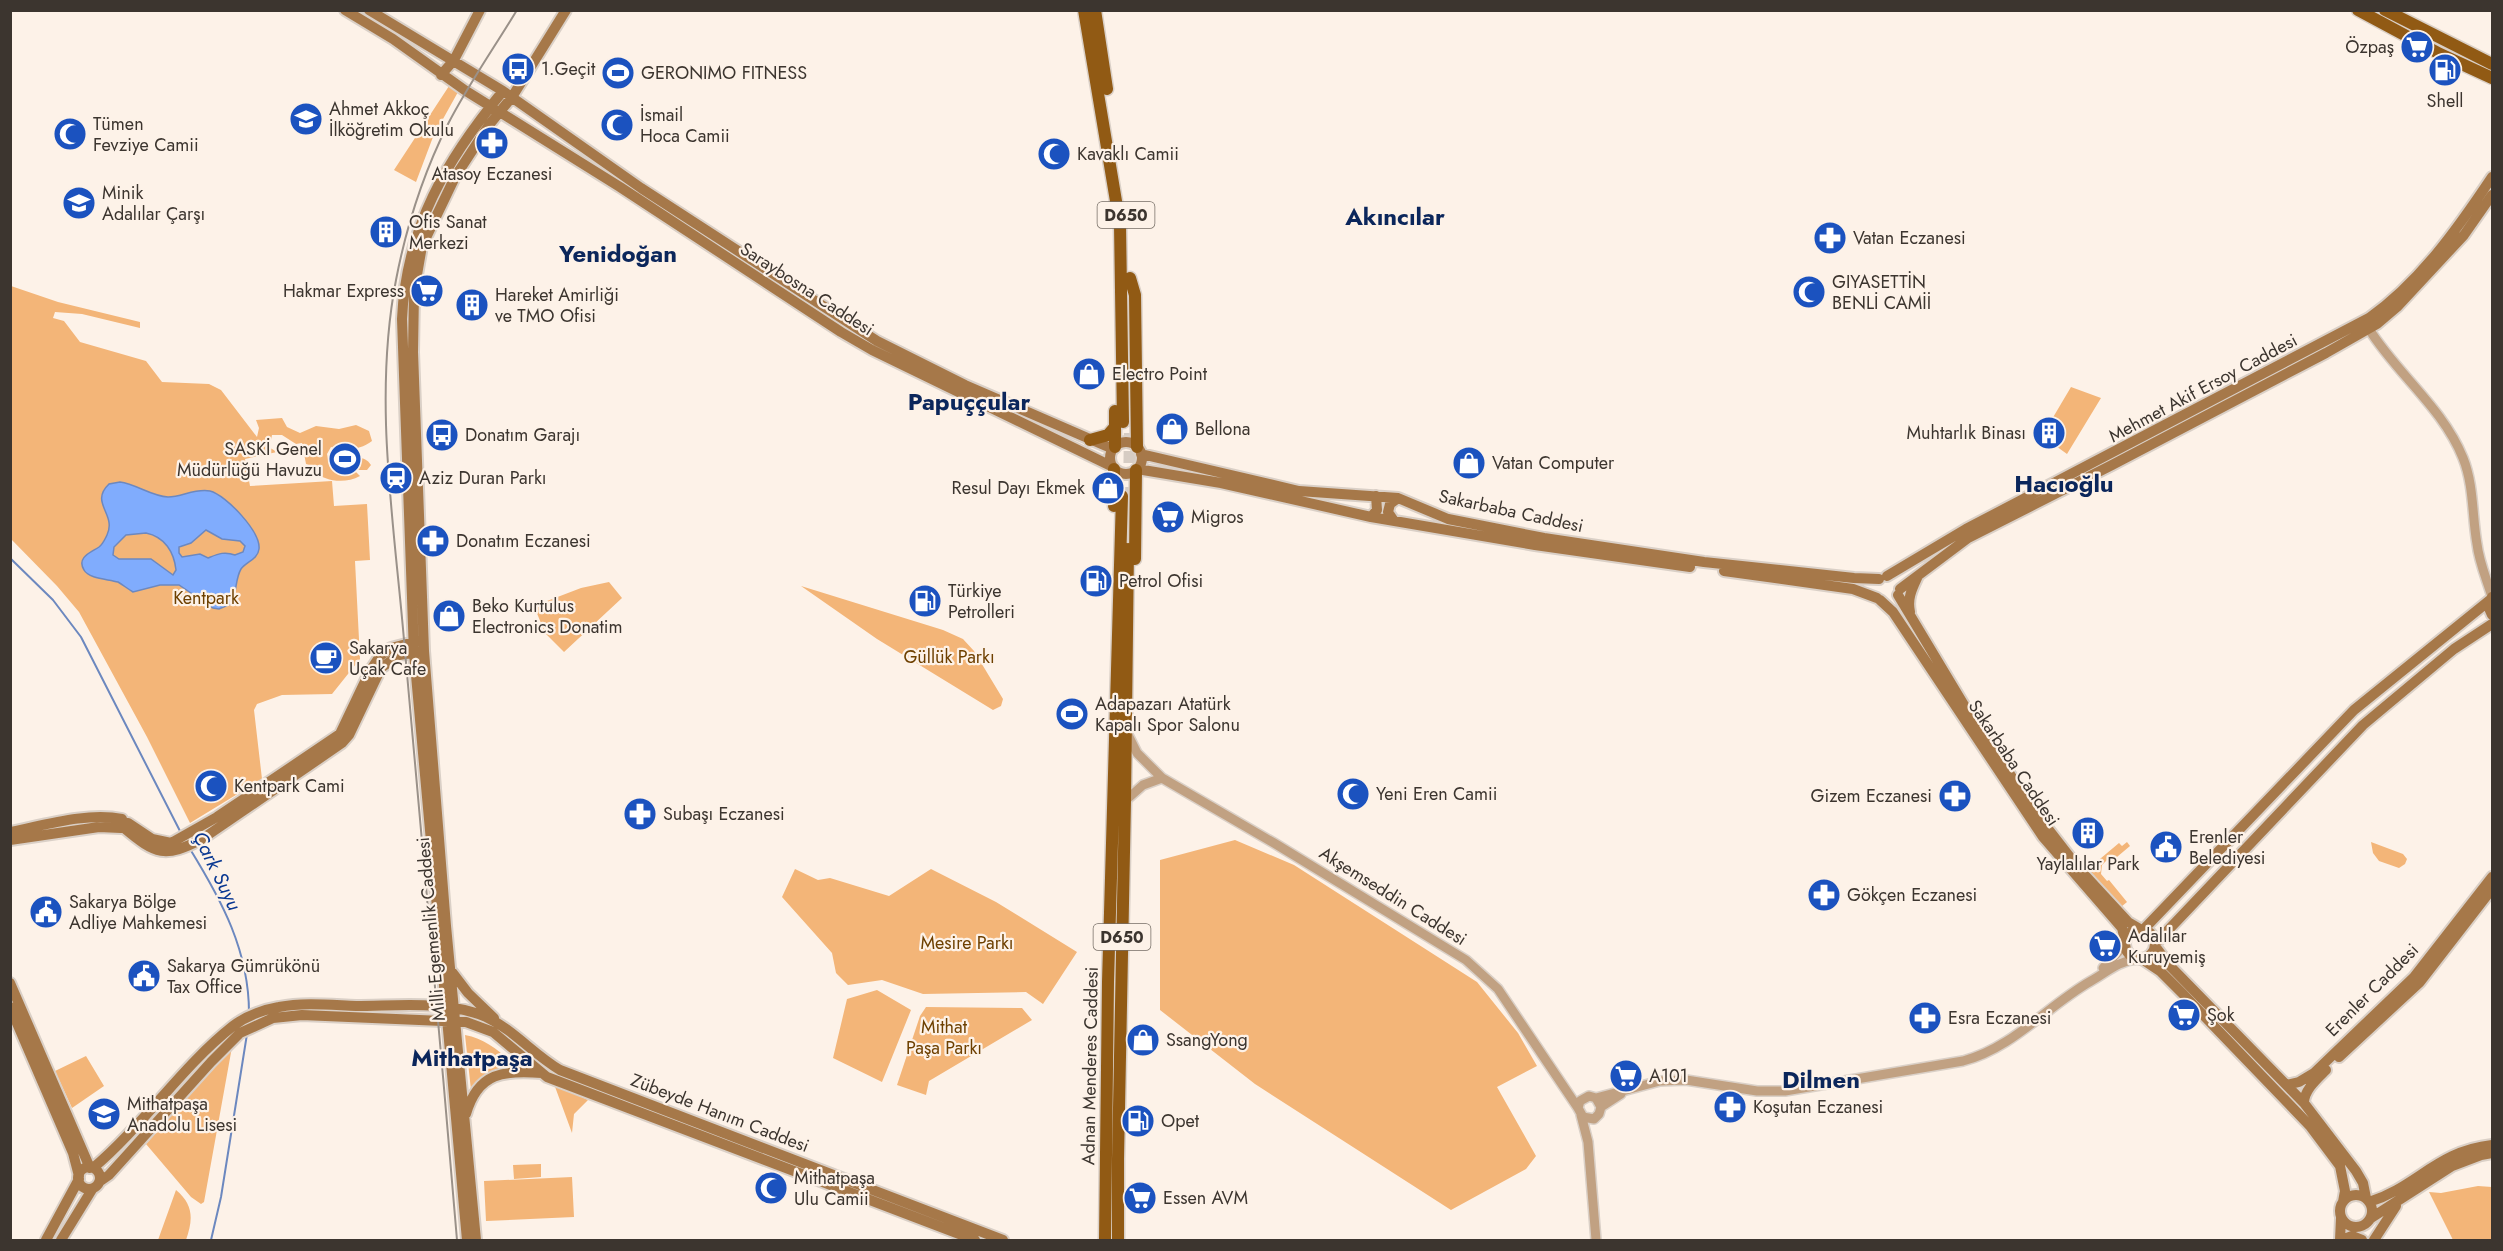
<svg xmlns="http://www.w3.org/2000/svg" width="2503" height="1251" viewBox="0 0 2503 1251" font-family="Jost,sans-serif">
<rect width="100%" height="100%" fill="#fdf2e8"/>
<path fill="#f3b578" d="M449,86l9,6 -25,45 -17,45 -22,-12z
M11,286l47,16 82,20v6l-58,-14 -27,-2 -2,6 11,3 16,21 66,19 16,21 47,2 12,6 36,47 2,-9 -3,-8 26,-2 5,9 13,6 16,-7 23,3 17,-4 13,6 3,10c-12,9 -26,10 -41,6l-4,7 2,10 11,6 1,-4c9,-8 22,-13 30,-1l-4,5h-13l6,6c-15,8 -34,6 -47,-5l1,-4 -8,-3 -4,-21 -6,1 -14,-9h-10l-2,10 -3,1 10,6 -32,7 5,27 82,-5 2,25 33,-2 3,56 -15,1 5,98 -28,35 -50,1 -25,9 -3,6 8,69 -72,44 -43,-86 -68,-125 -22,-26 -46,-47z
M2071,387l30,11 -34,56 -25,-18z
M609,582l13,16 -58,54 -19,-19 -11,-27 47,-18z
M801,586l142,44 20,9 11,12 29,48 -2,7 -8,4 -116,-71z
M1235,840l59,25 183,117 41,51 19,33 -40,21 39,69 -10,13 -75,41 -196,-126 -95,-74v-150z
M2127,842l3,4 -19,16 -3,-3 -6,6 -1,9 6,7 2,-1 18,22 -6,5 -33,-38 31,-26 3,3z
M2371,842l32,12 4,5 -2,5 -6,4 -20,-7 -6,-8z
M795,869l23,11 12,-2 59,18 42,-27 65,33 81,50 -34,52 -17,-12 -103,2 -41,-14 -34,5 -12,-12 -4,-20 -50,-56z
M877,990l34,20 -29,72 -49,-24 14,-59z
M926,1007l96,1 10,12 -103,61 -3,14 -29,-10 23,-69z
M465,1035c21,4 36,17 51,32 -18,1 -35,8 -45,23z
M232,1047l-28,155 -3,2 -10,-7 -45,-53z
M86,1056l18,30 -32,22 -17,-37z
M554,1084l34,16 -14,14 -2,19z
M541,1164v13l-27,2 -1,-14z
M572,1177l2,40 -88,4 -2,-40z
M2478,1186l14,1v53h-39l-24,-48 12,1z
M176,1190c18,15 17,30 10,50h-28z"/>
<path fill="#80acfd" stroke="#6c88bf" stroke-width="1.5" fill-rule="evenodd" d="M120,482c16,2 31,14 48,15 14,0 27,-9 42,-6 16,4 51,41 49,58 -1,10 -13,13 -18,20 -6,10 -4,24 -10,35l-12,5 -6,-1 -34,-23h-19l-27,7c-5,-3 -10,-7 -15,-10 -10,-3 -29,-3 -34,-12 -8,-13 8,-18 15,-23 4,-3 6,-8 8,-12 10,-21 -18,-32 2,-51zM206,530l16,9 18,2 5,5 -2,6 -8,3c-11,-4 -17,-1 -27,3l-8,-4 -18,3 -3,-4v-6l12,-4zM146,533c19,4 28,19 30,37l-3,5 -22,-16h-32l-6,-4 1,-8 12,-12z"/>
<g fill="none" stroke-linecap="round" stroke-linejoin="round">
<path stroke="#6c88bf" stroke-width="2" d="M10,558l43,42 28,37 100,196
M190,849c32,52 59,102 59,164
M211,1240l10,-43 26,-163"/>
<path stroke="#d6ccc3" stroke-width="12" stroke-dasharray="12 6" stroke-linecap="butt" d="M1129,499l1,-77"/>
<defs>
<path id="tertiary" d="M2369,329c28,45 74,79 94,129 11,27 9,58 14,86 2,18 10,36 15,53
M1127,733l10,20 25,25 112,65 192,117 32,29 80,119
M1125,801l18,-16 19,-7
M2103,968l22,-23
M1596,1098l64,-17 26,-1 71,11h28l178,-30c50,-13 84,-55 128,-80 16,-9 27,-20 46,-22
M1601,1107l-5,-9 -7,-2 -9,5 -2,7 5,9 11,2 5,-5 2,-7 20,-13
M1581,1115l7,27 8,98"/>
<path id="secondary" d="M345,10l48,29 73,52 154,96 221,145 31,18 239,116
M369,10l134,81 138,97 236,153 88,44 148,64
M441,75l13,-15 26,-50
M1110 458a16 16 0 1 1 32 0a16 16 0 1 1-32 0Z
M1141,454l158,37 99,7 50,21 96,19 160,24 150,16 25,1
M1137,469l84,14 150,34 164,28 155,22
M1371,517l6,-7 -1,-14
M1394,521l-6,-9 2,-8 8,-6
M1724,571l129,18 24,9
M1887,576l79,-47 403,-211c51,-36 89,-90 123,-141
M1900,589l68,-51 144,-73 214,-112 51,-29 20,-17 67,-72 28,-40
M1898,595l66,110 71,107 45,58 48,52 12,7
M2492,597l-4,9 4,9
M1880,600l13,12 150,225 79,91 3,12
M1910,612c-3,-14 2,-23 8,-36
M128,823l24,16 19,4 46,-26 123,-83 30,-63 10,-15 11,-8 27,-7
M124,828c32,27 41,30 78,11l140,-96 7,-8 32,-67 18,-13 19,-3
M10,832c35,-7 78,-20 112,-13
M10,840l89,-13 22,1
M2125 944a15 15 0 1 1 30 0a15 15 0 1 1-30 0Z
M2143,930l211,-220 136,-110
M2155,944l208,-219 91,-76 38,-25
M2155,946l14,19 135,138 52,68 7,12 3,15
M2142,959l18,12 23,23 127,132 30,40 5,25 -2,11
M452,972l16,21 26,25
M10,983l80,185
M10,1007l63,146 6,23
M2339,1057l81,-75 72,-93
M2287,1085l12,-3 15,-9 100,-96 78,-100
M2304,1103c0,-13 13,-24 22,-33
M466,1114c12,-42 38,-44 76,-41
M78 1178a11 11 0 1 1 22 0a11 11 0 1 1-22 0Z
M93,1168c51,-43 88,-101 140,-142 13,-10 29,-16 46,-19 25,-5 52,-2 77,-1 41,0 91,-6 130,11 28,13 47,37 74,53l443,170
M99,1182l10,-7 102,-113 29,-29 33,-15 29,-3 164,7 27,10 54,45 428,163
M2340 1211a16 16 0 1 1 32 0a16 16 0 1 1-32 0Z
M2369,1202c48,-15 68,-51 123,-57
M2371,1218l81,-52 29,-11 11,-2
M46,1240l33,-61
M61,1240l32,-52
M467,1240l-53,-587 -12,-334c4,-92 45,-160 101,-228
M476,1240l-30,-314 -22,-275 -11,-299 1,-60 8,-46 33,-69 34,-52 23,-28 54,-87
M2340,1240l1,-22
M2342,1240l10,-4 10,4
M2374,1240l22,-34"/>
<path id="primary" d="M1084,10l36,215 3,197
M1095,10l12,79
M2358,10l82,44 52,24
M2385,10l107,54
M1130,278l5,17 2,152
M1090,440l18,-5 7,-8
M1115,447v-36
M1114,469v37
M1135,559l1,-89
M1105,1240l3,-258 14,-486
M1118,1240v-81l7,-358 3,-252"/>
</defs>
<use href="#tertiary" stroke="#dad0c7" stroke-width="12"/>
<use href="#secondary" stroke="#dad0c7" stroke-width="14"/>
<use href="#primary" stroke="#dad0c7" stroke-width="15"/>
<use href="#tertiary" stroke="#c1a182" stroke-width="9"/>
<use href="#secondary" stroke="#a67849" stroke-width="10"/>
<use href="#primary" stroke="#915a14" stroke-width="12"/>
<path stroke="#9a9189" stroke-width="2" d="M457,1240c-16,-200 -37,-399 -53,-600 -10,-118 -31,-241 -8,-360 10,-52 28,-108 52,-156 20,-39 46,-76 69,-114"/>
</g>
<defs>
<symbol id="supermarket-disc" viewBox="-11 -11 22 22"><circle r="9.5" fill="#1b52bf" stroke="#fdf2e8"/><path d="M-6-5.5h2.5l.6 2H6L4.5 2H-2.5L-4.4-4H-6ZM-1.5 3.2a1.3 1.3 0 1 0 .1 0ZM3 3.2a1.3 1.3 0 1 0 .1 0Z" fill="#fff"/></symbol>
<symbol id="bus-disc" viewBox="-11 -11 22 22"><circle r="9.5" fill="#1b52bf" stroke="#fdf2e8"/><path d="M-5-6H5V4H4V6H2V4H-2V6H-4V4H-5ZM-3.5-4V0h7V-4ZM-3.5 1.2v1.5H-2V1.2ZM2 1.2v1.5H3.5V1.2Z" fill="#fff"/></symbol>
<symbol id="fuel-disc" viewBox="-11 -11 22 22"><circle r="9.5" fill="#1b52bf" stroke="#fdf2e8"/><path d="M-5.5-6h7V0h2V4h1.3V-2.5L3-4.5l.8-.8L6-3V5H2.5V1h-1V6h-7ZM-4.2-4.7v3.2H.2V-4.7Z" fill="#fff"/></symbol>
<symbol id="stadium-disc" viewBox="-11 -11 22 22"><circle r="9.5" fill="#1b52bf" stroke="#fdf2e8"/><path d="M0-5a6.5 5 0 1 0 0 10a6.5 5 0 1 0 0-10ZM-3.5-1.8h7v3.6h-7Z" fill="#fff"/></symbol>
<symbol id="school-disc" viewBox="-11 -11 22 22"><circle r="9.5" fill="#1b52bf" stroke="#fdf2e8"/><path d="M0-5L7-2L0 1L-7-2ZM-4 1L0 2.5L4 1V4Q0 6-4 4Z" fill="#fff"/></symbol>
<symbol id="mosque-disc" viewBox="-11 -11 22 22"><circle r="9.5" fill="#1b52bf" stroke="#fdf2e8"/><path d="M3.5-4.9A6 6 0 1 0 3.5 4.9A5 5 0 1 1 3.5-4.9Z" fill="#fff"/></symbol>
<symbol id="pharmacy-disc" viewBox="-11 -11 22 22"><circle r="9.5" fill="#1b52bf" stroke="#fdf2e8"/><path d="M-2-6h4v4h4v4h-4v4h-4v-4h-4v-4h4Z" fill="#fff"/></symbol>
<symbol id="building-disc" viewBox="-11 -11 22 22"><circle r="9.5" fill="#1b52bf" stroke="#fdf2e8"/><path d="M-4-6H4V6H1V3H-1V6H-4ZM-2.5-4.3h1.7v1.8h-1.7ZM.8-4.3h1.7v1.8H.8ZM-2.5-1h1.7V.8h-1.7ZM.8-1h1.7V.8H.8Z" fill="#fff"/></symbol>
<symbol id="shop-disc" viewBox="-11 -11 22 22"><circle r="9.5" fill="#1b52bf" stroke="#fdf2e8"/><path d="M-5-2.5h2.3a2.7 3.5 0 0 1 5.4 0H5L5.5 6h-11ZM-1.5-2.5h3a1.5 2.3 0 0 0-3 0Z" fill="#fff"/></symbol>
<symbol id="station-disc" viewBox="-11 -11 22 22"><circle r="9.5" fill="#1b52bf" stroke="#fdf2e8"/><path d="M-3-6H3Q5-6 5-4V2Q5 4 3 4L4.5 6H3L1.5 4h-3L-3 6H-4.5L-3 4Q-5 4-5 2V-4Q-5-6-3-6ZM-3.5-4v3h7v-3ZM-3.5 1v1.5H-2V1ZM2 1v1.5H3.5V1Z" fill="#fff"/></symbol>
<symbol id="cafe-disc" viewBox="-11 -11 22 22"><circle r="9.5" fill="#1b52bf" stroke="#fdf2e8"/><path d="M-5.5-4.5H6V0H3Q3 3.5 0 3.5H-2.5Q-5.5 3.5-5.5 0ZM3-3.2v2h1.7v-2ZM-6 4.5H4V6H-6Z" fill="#fff"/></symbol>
<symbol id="civic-disc" viewBox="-11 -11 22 22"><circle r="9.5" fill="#1b52bf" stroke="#fdf2e8"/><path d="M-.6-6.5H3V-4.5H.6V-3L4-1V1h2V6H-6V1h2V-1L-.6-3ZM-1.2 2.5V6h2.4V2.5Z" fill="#fff"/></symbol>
</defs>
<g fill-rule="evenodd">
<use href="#supermarket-disc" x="2398" y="28" width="38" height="38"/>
<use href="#bus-disc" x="499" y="50" width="38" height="38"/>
<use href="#fuel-disc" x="2426" y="51" width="38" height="38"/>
<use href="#stadium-disc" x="599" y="54" width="38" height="38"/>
<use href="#school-disc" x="287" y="100" width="38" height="38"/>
<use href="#mosque-disc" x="598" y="106" width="38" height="38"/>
<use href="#mosque-disc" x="51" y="115" width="38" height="38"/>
<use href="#pharmacy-disc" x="473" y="124" width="38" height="38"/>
<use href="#mosque-disc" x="1035" y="135" width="38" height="38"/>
<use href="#school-disc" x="60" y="184" width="38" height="38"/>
<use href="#building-disc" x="367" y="213" width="38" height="38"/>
<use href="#pharmacy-disc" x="1811" y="219" width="38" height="38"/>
<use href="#supermarket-disc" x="408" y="272" width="38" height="38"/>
<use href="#mosque-disc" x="1790" y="273" width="38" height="38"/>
<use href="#building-disc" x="453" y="286" width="38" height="38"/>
<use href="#shop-disc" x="1070" y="355" width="38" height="38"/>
<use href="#shop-disc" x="1153" y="410" width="38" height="38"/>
<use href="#building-disc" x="2030" y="414" width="38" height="38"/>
<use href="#bus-disc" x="423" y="416" width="38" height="38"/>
<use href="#stadium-disc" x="326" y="440" width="38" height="38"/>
<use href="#shop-disc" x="1450" y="444" width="38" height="38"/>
<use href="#station-disc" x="377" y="459" width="38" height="38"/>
<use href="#shop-disc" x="1089" y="469" width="38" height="38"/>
<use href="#supermarket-disc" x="1149" y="498" width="38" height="38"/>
<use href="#pharmacy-disc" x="414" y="522" width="38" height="38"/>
<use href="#fuel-disc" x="1077" y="562" width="38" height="38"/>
<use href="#fuel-disc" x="906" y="582" width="38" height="38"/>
<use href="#shop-disc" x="430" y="597" width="38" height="38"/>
<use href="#cafe-disc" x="307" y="639" width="38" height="38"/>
<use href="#stadium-disc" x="1053" y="695" width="38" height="38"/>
<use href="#mosque-disc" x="192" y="767" width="38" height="38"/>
<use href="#mosque-disc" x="1334" y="775" width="38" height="38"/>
<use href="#pharmacy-disc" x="1936" y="777" width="38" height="38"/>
<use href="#pharmacy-disc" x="621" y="795" width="38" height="38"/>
<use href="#building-disc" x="2069" y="814" width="38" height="38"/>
<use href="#civic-disc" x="2147" y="828" width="38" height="38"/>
<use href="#pharmacy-disc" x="1805" y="876" width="38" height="38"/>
<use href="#civic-disc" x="27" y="893" width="38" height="38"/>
<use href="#supermarket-disc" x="2086" y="927" width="38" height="38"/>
<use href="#civic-disc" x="125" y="957" width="38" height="38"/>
<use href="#supermarket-disc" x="2165" y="996" width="38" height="38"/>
<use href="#pharmacy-disc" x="1906" y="999" width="38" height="38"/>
<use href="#shop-disc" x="1124" y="1021" width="38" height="38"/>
<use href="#supermarket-disc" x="1607" y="1057" width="38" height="38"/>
<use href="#pharmacy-disc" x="1711" y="1088" width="38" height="38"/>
<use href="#school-disc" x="85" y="1095" width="38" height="38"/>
<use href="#fuel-disc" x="1119" y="1102" width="38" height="38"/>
<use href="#mosque-disc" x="752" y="1169" width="38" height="38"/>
<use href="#supermarket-disc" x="1121" y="1179" width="38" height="38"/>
</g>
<g text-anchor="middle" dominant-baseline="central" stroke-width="4.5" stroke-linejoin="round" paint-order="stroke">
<g fill="#fdf2e8" stroke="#766e66" stroke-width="1.5">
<rect x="1097.5" y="202" width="57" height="26" rx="4.5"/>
<rect x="1093.5" y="924" width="57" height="26" rx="4.5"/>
</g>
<g font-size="16" font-weight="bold" fill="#3c352f">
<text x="1126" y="215">D650</text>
<text x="1122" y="937">D650</text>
</g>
<g font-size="18" fill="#3c352f" stroke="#fdf2e8" text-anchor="start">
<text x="2394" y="47" text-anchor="end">Özpaş</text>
<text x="541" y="69">1.Geçit</text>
<text x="641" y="73">GERONIMO FITNESS</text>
<text x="2445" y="101" text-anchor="middle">Shell</text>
<text x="329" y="109">Ahmet Akkoç<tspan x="329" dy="21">İlköğretim Okulu</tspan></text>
<text x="640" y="115">İsmail<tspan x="640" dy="21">Hoca Camii</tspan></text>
<text x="93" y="124">Tümen<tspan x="93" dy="21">Fevziye Camii</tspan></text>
<text x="1077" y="154">Kavaklı Camii</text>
<text x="492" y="174" text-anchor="middle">Atasoy Eczanesi</text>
<text x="102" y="193">Minik<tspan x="102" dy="21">Adalılar Çarşı</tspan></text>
<text x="409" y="222">Ofis Sanat<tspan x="409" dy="21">Merkezi</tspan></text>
<text x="1853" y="238">Vatan Eczanesi</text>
<text x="1832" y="282">GIYASETTİN<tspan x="1832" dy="21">BENLİ CAMİİ</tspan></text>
<text x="404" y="291" text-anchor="end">Hakmar Express</text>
<text x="495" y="295">Hareket Amirliği<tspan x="495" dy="21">ve TMO Ofisi</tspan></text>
<text x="1112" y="374">Electro Point</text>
<text x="1195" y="429">Bellona</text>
<text x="2026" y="433" text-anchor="end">Muhtarlık Binası</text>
<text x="465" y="435">Donatım Garajı</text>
<text x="322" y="449" text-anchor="end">SASKİ Genel<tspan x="322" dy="21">Müdürlüğü Havuzu</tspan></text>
<text x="1492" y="463">Vatan Computer</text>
<text x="419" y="478">Aziz Duran Parkı</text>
<text x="1085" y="488" text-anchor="end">Resul Dayı Ekmek</text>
<text x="1191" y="517">Migros</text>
<text x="456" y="541">Donatım Eczanesi</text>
<text x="1119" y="581">Petrol Ofisi</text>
<text x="948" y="591">Türkiye<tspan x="948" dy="21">Petrolleri</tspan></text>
<text x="472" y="606">Beko Kurtulus<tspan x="472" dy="21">Electronics Donatim</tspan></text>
<text x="349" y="648">Sakarya<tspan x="349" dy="21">Uçak Cafe</tspan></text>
<text x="1095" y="704">Adapazarı Atatürk<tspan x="1095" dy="21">Kapalı Spor Salonu</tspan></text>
<text x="234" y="786">Kentpark Cami</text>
<text x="1376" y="794">Yeni Eren Camii</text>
<text x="1932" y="796" text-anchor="end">Gizem Eczanesi</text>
<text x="663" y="814">Subaşı Eczanesi</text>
<text x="2189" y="837">Erenler<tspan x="2189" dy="21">Belediyesi</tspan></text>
<text x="2088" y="864" text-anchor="middle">Yaylalılar Park</text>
<text x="1847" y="895">Gökçen Eczanesi</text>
<text x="69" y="902">Sakarya Bölge<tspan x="69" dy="21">Adliye Mahkemesi</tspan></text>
<text x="2128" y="936">Adalılar<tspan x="2128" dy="21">Kuruyemiş</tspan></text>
<text x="167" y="966">Sakarya Gümrükönü<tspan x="167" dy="21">Tax Office</tspan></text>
<text x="2207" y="1015">Şok</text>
<text x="1948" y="1018">Esra Eczanesi</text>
<text x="1166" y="1040">SsangYong</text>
<text x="1649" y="1076">A101</text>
<text x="127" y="1104">Mithatpaşa<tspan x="127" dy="21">Anadolu Lisesi</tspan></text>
<text x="1753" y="1107">Koşutan Eczanesi</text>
<text x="1161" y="1121">Opet</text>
<text x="794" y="1178">Mithatpaşa<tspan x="794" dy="21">Ulu Camii</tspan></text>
<text x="1163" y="1198">Essen AVM</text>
</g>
<g font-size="18" fill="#3c352f" stroke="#fdf2e8">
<text transform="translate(807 289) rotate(33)">Saraybosna Caddesi</text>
<text transform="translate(2203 388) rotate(-28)">Mehmet Akif Ersoy Caddesi</text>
<text transform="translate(1511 511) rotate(12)">Sakarbaba Caddesi</text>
<text transform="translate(2014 763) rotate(56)">Sakarbaba Caddesi</text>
<text transform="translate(1393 896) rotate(32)">Akşemseddin Caddesi</text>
<text transform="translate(431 929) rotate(-95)">Milli Egemenlik Caddesi</text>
<text transform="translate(2372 990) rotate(-45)">Erenler Caddesi</text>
<text transform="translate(1090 1066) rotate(-89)">Adnan Menderes Caddesi</text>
<text transform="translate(720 1113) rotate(21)">Zübeyde Hanım Caddesi</text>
</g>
<g font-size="18" fill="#6e4000" stroke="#fdf2e8">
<text x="206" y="598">Kentpark</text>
<text x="949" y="657">Güllük Parkı</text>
<text x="967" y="943">Mesire Parkı</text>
<text x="944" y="1027">Mithat<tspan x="944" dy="21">Paşa Parkı</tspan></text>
</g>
<g font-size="20" font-style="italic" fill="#0a3892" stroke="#fdf2e8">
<text transform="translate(217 871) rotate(64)">Çark Suyu</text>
</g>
<g font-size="24" font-weight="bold" fill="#0b265b" stroke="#fdf2e8">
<text x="1395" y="216">Akıncılar</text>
<text x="618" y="253">Yenidoğan</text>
<text x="969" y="401">Papuççular</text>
<text x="2064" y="483">Hacıoğlu</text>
<text x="472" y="1057">Mithatpaşa</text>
<text x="1821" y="1079">Dilmen</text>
</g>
</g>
<rect width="2503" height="1251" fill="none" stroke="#3c352f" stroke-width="24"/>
</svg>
